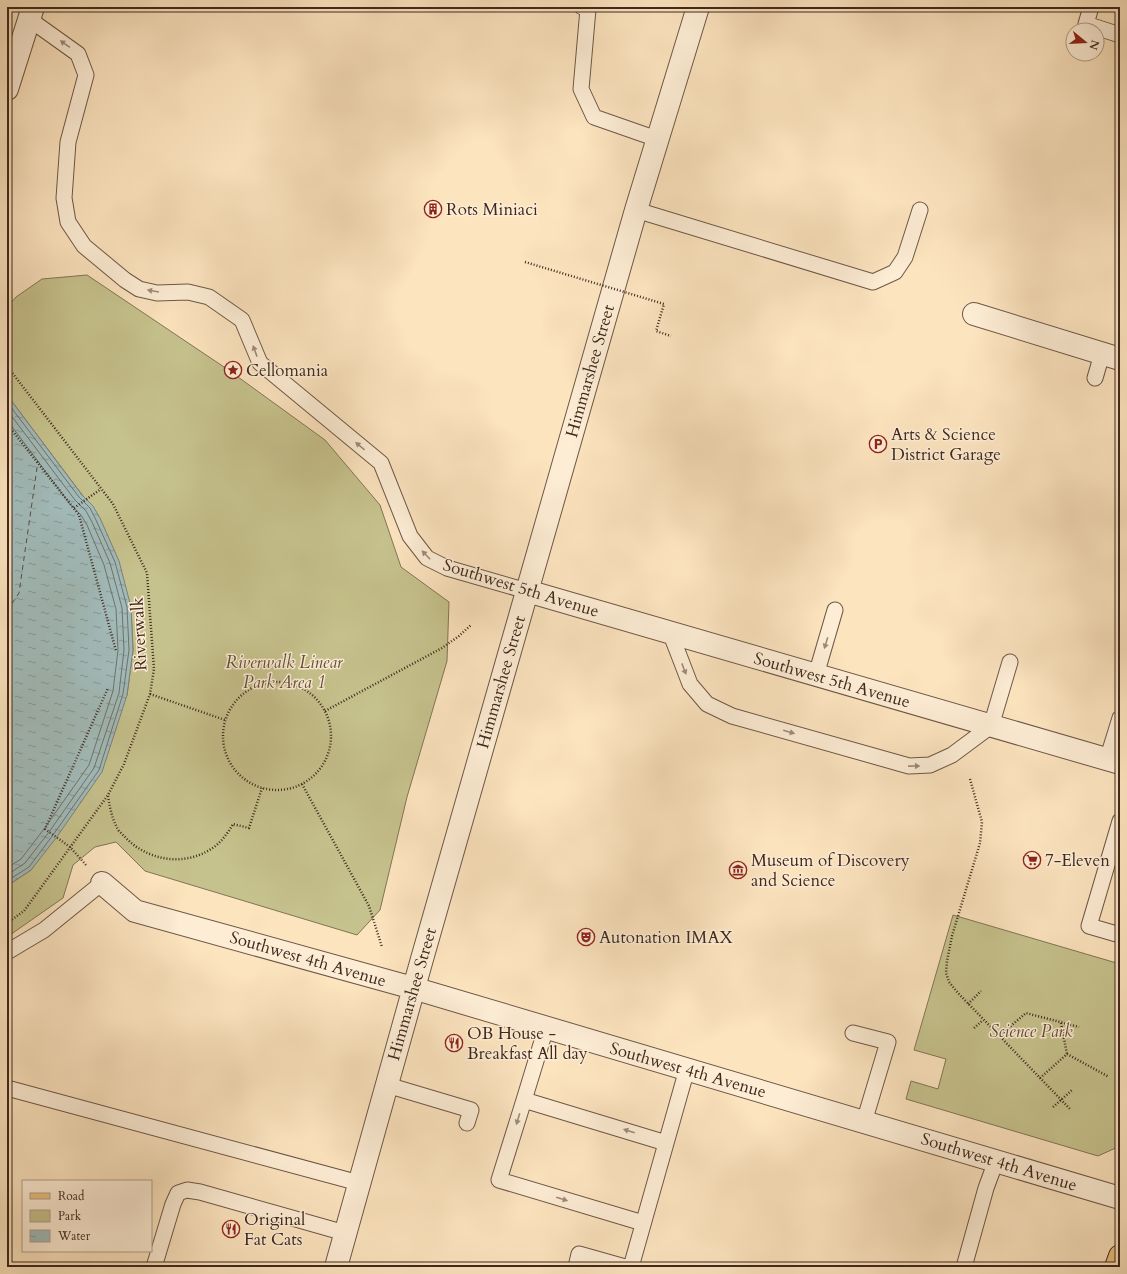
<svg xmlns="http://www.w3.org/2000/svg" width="1127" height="1274" viewBox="0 0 1127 1274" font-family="Cardo,serif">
<defs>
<pattern id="water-ripples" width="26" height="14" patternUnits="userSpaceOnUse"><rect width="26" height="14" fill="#a2bcbb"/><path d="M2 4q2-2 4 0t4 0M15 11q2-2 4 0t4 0" fill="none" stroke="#859997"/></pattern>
</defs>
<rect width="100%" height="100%" fill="#fce4bf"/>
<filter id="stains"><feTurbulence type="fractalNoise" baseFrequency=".005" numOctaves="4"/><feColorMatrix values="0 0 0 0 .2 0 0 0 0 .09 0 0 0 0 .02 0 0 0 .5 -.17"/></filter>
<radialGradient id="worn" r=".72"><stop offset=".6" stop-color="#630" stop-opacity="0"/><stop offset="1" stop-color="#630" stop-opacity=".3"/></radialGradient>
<path fill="#c6c28d" stroke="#827556" d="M87,275l140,94 98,71 55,65 21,62 48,35 -2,59 -40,136 -27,113 -23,25 -212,-64 -29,-29 -21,5 -22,18 -10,33 -56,39v-51l24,-16 96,-175 6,-45 -2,-43 -45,-107 -79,-105v-88l9,-10 26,-18z
M953,915l167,49v182l-22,10 -192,-57 5,-18 27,8 8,-30 -32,-9z"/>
<path fill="url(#water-ripples)" stroke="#7a817c" d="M7,395l75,100 11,11 7,12 19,43 12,46 2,43 -6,45 -25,77 -46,66 -25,32 -24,16z"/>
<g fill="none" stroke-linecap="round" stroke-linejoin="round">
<path stroke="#70726c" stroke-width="1" d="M7,402l72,95 11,11 6,12 19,42 12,45 2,43 -6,44 -24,76 -46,65 -24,32 -22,14
M7,410l68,90 11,11 6,11 18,41 12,45 2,42 -5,43 -25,75 -45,64 -24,31 -18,12
M7,420l63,84 11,11 6,10 17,40 12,44 2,41 -5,41 -24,74 -45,64 -23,30 -14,9"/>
<path stroke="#584d45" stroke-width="1" stroke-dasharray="5 4" stroke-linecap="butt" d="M7,611l12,-18 19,-132"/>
<defs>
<path id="service" d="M582,7l6,2 -7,80 13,28 63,22
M1091,7l-5,17 34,11
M29,19l49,35 8,21 -18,67 -4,56 4,24 16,24 41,34 14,9 18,4 31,-1 21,5 33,23 18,43 121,100 29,73 17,22 20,10 80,23
M636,210l237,72 22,-10 10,-15 15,-47
M1095,378l7,-24
M670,632l20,52 17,20 25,12 177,50 21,-1 22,-10 39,-29 19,-64
M816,675l19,-65
M1107,760l13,-42
M1120,821l-31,105 31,9
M7,952l37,-22 58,-47
M853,1033l35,9 -24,80
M387,1085l84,25 -4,13
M7,1088l352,95
M524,1100l22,-72
M643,1223l-144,-43 25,-80 142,43
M154,1267l19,-63 5,-11 9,-3 13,2 145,41
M576,1267l3,-13 46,13
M631,1267l56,-198
M964,1267l22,-79 10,-27"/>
<path id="minor" d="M7,89l26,-82
M974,314l146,45
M527,591l593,172
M102,883l33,28 278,77 707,210
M336,1267l86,-308 214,-749 62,-203"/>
<path id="primary" d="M1116,1267l4,-11"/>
</defs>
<use href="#service" stroke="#6e5746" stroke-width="17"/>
<use href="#minor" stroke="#6e5746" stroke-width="24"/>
<use href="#primary" stroke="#3f281e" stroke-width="24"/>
<path stroke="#3f281e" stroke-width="2.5" stroke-dasharray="1 2" stroke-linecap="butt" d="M7,366l106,138 34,69 7,96 -4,25 -26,70 -16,31 -84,116 -17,12
M7,424l72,91 37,136
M74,508l27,-19
M223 736a54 54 0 1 1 108 0a54 54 0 1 1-108 0Z
M150,694l75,26
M325,711l117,-63 17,-12 12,-11
M970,779l12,43 -2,21 -28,93 -5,25 -1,12 3,9 9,11 112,116
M302,784l67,122 13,41
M108,796c2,12 4,24 11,35 3,3 6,6 9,9 22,21 57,26 83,9 9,-5 17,-16 22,-25l16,4 13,-40
M86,865l-16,-18 -25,-18 63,-141
M968,1004l13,-13
M1061,1023l6,31
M974,1028l9,-8
M999,1036l27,-23 53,14
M1067,1054l42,23
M1040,1078l27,-24
M1053,1107l19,-17"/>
<use href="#service" stroke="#fdedd5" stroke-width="15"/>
<use href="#minor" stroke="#fdedd5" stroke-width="22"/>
<use href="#primary" stroke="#eec280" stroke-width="22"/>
<path stroke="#3f281e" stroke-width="2.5" stroke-dasharray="1 2" stroke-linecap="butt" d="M525,262l139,42 -8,27 15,5"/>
</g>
<defs><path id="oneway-solid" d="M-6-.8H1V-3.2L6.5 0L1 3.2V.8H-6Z"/></defs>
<g fill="#9e8a7a">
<use href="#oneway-solid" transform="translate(65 44) rotate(-145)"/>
<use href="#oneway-solid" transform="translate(153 291) rotate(-170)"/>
<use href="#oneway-solid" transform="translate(255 351) rotate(-110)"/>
<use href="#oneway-solid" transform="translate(360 446) rotate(-140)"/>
<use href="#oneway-solid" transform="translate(426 555) rotate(-134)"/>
<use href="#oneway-solid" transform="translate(826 643) rotate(107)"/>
<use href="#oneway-solid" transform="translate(684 669) rotate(69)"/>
<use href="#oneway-solid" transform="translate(789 732) rotate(16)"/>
<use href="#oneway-solid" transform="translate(914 766) rotate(-1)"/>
<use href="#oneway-solid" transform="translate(518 1119) rotate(107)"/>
<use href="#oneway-solid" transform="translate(629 1131) rotate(-163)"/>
<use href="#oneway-solid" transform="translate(562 1199) rotate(17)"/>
</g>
<defs>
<symbol id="building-ring" viewBox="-11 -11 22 22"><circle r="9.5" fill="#fdedd5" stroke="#8f2418" stroke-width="1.5"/><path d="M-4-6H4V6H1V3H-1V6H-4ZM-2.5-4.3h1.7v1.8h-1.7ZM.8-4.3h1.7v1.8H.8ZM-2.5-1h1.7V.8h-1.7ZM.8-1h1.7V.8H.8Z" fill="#8f2418"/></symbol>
<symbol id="sight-ring" viewBox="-11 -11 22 22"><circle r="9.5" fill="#fdedd5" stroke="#8f2418" stroke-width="1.5"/><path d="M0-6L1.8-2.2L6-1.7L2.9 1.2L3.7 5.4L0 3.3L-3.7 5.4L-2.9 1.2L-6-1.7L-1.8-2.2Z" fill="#8f2418"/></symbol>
<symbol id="parking-ring" viewBox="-11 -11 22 22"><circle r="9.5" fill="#fdedd5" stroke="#8f2418" stroke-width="1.5"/><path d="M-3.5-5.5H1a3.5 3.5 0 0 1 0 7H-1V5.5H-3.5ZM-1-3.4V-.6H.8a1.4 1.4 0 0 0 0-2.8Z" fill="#8f2418"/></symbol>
<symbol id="supermarket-ring" viewBox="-11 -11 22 22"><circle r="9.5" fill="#fdedd5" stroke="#8f2418" stroke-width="1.5"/><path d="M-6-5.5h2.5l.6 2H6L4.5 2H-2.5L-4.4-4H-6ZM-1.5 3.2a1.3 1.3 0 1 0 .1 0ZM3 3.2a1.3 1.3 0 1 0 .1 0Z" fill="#8f2418"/></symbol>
<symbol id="museum-ring" viewBox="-11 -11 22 22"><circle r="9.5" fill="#fdedd5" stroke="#8f2418" stroke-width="1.5"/><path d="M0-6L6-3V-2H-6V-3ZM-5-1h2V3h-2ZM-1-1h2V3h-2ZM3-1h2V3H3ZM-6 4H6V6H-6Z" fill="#8f2418"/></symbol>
<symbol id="theatre-ring" viewBox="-11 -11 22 22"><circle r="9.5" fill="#fdedd5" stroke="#8f2418" stroke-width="1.5"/><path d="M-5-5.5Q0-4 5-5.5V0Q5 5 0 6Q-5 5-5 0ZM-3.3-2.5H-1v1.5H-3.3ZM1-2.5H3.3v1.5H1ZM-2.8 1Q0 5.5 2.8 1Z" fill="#8f2418"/></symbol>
<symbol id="restaurant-ring" viewBox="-11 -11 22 22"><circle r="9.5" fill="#fdedd5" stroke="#8f2418" stroke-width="1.5"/><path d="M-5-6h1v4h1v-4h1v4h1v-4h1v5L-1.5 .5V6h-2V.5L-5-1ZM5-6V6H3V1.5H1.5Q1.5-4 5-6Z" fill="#8f2418"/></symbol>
</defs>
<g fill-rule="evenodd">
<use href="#building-ring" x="423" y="199" width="20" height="20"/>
<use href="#sight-ring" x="223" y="360" width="20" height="20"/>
<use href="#parking-ring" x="868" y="434" width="20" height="20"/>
<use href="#supermarket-ring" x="1022" y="850" width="20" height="20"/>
<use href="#museum-ring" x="728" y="860" width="20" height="20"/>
<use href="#theatre-ring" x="576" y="927" width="20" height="20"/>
<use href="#restaurant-ring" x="444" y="1033" width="20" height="20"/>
<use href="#restaurant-ring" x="221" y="1219" width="20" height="20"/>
</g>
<g text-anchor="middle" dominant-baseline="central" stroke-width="3" stroke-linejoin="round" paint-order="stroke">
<g font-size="17" fill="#3f281e" stroke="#fdedd5" text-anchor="start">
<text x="446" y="209">Rots Miniaci</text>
<text x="246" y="370">Cellomania</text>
<text x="891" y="434">Arts &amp; Science<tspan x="891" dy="20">District Garage</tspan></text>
<text x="751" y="860">Museum of Discovery<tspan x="751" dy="20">and Science</tspan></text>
<text x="1045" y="860">7-Eleven</text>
<text x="599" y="937">Autonation IMAX</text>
<text x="467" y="1033">OB House -<tspan x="467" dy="20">Breakfast All day</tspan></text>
<text x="244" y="1219">Original<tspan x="244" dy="20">Fat Cats</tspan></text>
</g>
<g font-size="17" fill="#3f281e" stroke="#fdedd5">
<text transform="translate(590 371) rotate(-74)">Himmarshee Street</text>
<text transform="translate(521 588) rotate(17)">Southwest 5th Avenue</text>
<text transform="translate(139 634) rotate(-93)">Riverwalk</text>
<text transform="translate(832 680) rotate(16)">Southwest 5th Avenue</text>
<text transform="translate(501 682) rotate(-74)">Himmarshee Street</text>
<text transform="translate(308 959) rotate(16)">Southwest 4th Avenue</text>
<text transform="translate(412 994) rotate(-74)">Himmarshee Street</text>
<text transform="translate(688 1070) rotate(16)">Southwest 4th Avenue</text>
<text transform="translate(999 1162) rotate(17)">Southwest 4th Avenue</text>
</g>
<g font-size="17" font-style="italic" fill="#614e3a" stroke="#fdedd5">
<text x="284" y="662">Riverwalk Linear<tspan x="284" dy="20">Park Area 1</tspan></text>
<text x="1031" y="1031">Science Park</text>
</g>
</g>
<rect width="1127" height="1274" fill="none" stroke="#fce4bf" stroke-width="24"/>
<rect x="8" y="8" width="1111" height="1258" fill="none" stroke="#3f281e" stroke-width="2"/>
<rect x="12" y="12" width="1103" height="1250" fill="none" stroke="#3f281e"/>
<rect x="22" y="1180" width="130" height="72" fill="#fdedd5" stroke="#b19e8c"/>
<rect x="30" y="1193" width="20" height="6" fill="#eec280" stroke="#b19e8c"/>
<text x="58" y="1200" font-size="12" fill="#3f281e">Road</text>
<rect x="30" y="1210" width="20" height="12" fill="#c6c28d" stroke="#b19e8c"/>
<text x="58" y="1220" font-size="12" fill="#3f281e">Park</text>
<rect x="30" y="1230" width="20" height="12" fill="url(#water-ripples)" stroke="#b19e8c"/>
<text x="58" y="1240" font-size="12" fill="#3f281e">Water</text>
<g transform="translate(1085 42) rotate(108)"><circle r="19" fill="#fdedd5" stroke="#b19e8c"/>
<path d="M0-3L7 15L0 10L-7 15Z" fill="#8f2418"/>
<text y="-6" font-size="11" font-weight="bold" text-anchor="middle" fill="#3f281e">N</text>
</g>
<rect width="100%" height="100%" filter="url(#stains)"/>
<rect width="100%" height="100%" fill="url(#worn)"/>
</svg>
